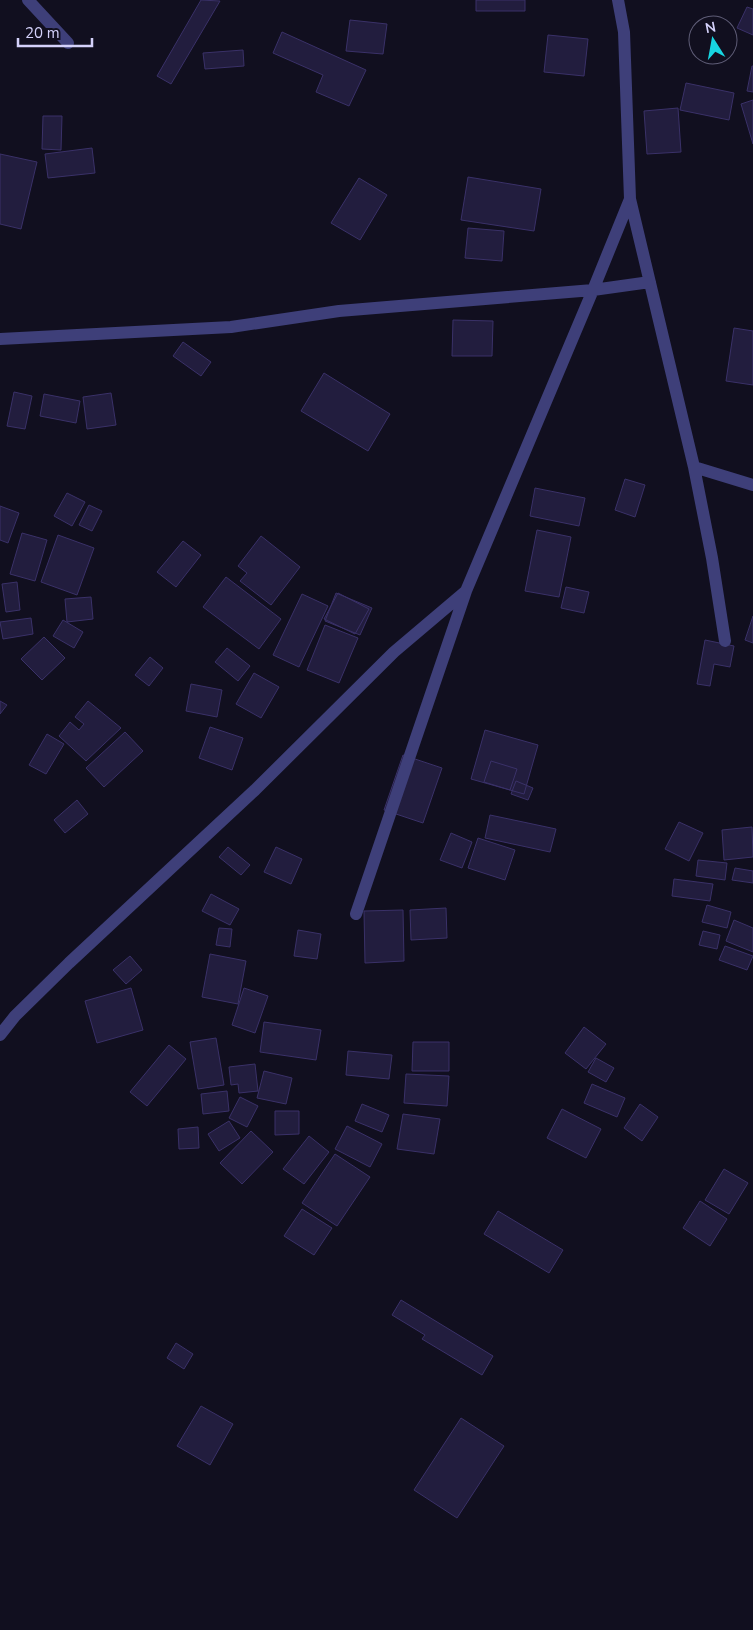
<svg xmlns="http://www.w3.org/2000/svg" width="753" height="1630" viewBox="0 0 753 1630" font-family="'Nunito Sans',sans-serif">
<rect width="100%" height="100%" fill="#110f1f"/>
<path fill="#221d3e" stroke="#3a3168" d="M201,0l19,1 -49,83 -14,-8z
M476,0h49v11h-49z
M747,7l6,2v26l-16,-7z
M350,20l37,4 -4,30 -37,-3z
M282,32l84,38 -17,36 -33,-14 7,-17 -50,-22z
M548,35l40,4 -4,37 -40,-4z
M243,50l1,16 -39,3 -2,-16z
M752,66h1v26l-6,-1z
M686,83l48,10 -5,27 -49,-10z
M753,100v44l-12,-40z
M678,108l3,44 -34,2 -3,-43z
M43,116h19l-1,34 -19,-1z
M92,148l3,25 -47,5 -3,-24z
M0,154l37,8 -16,67 -21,-5z
M468,177l73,12 -7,42 -73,-11z
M359,178l28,17 -27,45 -29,-17z
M468,228l36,3 -2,30 -37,-3z
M453,320l40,1 -1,35h-40z
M734,328l19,3v54l-27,-4z
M183,342l28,20 -10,14 -28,-20z
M324,373l66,41 -22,37 -67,-40z
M14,392l18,4 -7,33 -18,-3z
M111,393l5,32 -29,4 -4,-32z
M44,394l36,7 -4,22 -36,-7z
M625,479l20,6 -10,32 -20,-7z
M535,488l50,10 -6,28 -49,-10z
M67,493l18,9 -13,24 -18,-10z
M89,505l13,6 -10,20 -13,-6z
M0,506l19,7 -11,30 -8,-3z
M537,530l34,7 -12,60 -34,-6z
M22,533l25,7 -12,41 -25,-7z
M58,535l36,13 -17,47 -36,-13z
M261,536l39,31 -29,38 -31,-24 7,-8 -9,-7z
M183,541l18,14 -25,32 -19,-15z
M226,577l55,42 -22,30 -56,-42z
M17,582l3,28 -14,2 -4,-28z
M566,587l23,5 -5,21 -23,-5z
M336,593l36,15 -12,27 -35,-14z
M338,593l31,16 -14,25 -31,-15z
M302,594l26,12 -29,61 -26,-12z
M91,597l2,22 -26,3 -2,-23z
M753,616v27l-8,-3z
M31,618l2,16 -30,5 -3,-17z
M63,620l20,12 -9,16 -21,-12z
M325,625l33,13 -19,45 -32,-13z
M44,637l21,21 -23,22 -21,-21z
M705,640l29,6 -4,21 -16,-3 -4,22 -13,-2z
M227,648l23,18 -12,15 -23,-19z
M150,657l13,11 -14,18 -14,-11z
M254,673l25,14 -18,31 -25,-14z
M191,684l31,6 -5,27 -31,-6z
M0,701l7,4 -7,9z
M88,701l33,27 -35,33 -27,-25 11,-14 9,8 5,-6 -9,-7z
M210,727l33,11 -11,32 -33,-12z
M485,730l53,15 -14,49 -53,-15z
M125,732l18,19 -39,36 -18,-19z
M47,734l17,10 -18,30 -17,-9z
M403,755l39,13 -19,55 -39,-13z
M491,761l26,8 -7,21 -26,-8z
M516,781l17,7 -5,12 -17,-6z
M77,800l11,14 -23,19 -11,-13z
M490,815l66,14 -6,23 -65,-14z
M679,822l24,11 -14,28 -24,-12z
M752,827l1,30 -29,3 -2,-30z
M451,833l21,9 -10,26 -22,-8z
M478,838l37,12 -10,30 -37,-12z
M228,847l22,18 -9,10 -22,-18z
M276,847l26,12 -11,25 -27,-12z
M698,860l29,3 -2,17 -29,-4z
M735,868l18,3v12l-21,-3z
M674,879l39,5 -3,17 -38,-5z
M211,894l28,15 -9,16 -28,-14z
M707,905l24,7 -4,16 -25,-6z
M446,908l1,30 -36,2 -1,-30z
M403,910l1,51 -39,2 -1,-52z
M734,920l19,8v24l-27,-11z
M219,928l13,1 -2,18 -14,-2z
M298,930l23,4 -4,25 -23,-3z
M703,931l17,4 -3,14 -18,-4z
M725,946l28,10 -6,14 -28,-10z
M210,954l36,7 -8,43 -36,-7z
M130,956l12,14 -16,14 -13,-14z
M131,988l12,42 -46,13 -12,-42z
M244,988l24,8 -13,37 -23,-8z
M264,1022l57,8 -5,30 -56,-8z
M584,1027l22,17 -20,25 -21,-16z
M216,1038l8,47 -26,4 -8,-47z
M413,1042h36v29h-37z
M169,1045l17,14 -39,47 -17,-14z
M348,1051l44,4 -3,24 -43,-4z
M596,1058l18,10 -8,14 -18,-10z
M255,1064l3,27 -19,2 -1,-9 -7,1 -2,-18z
M264,1071l28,7 -6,26 -29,-6z
M406,1074l43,2 -2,30 -43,-3z
M592,1084l33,14 -8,19 -33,-14z
M227,1091l2,20 -26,3 -2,-20z
M240,1097l18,9 -11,21 -18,-9z
M362,1104l27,11 -7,17 -27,-11z
M640,1104l18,13 -16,24 -18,-13z
M562,1109l39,20 -15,29 -39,-20z
M275,1111h24v23l-24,1z
M403,1114l37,5 -6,35 -37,-5z
M229,1121l11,17 -21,13 -11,-17z
M347,1126l35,18 -12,23 -35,-18z
M198,1127l1,21 -20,1 -1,-20z
M251,1131l22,21 -31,32 -22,-21z
M309,1136l20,16 -25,32 -21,-15z
M335,1154l35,23 -33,49 -35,-23z
M724,1169l24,14 -19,31 -24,-14z
M700,1201l27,18 -17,27 -27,-18z
M302,1209l30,19 -18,27 -30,-19z
M498,1211l65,39 -14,23 -65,-39z
M401,1300l92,56 -11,19 -60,-36 3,-4 -33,-20z
M176,1343l17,11 -9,15 -17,-11z
M201,1406l32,18 -23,41 -33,-19z
M461,1418l43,28 -47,72 -43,-28z"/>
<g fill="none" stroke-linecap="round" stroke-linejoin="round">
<path stroke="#3e3f79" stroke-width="12" d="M28,0l40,43
M618,0l6,32 6,167 64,268 18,91 13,83
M0,339l231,-12 108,-16 254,-21 57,-8
M694,467l59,18
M356,914l110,-323 127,-301 37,-91
M0,1035l15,-19 54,-53 186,-173 139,-138 72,-61"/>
</g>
<g transform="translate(713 40) rotate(349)"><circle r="24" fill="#110f1f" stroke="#5f5d77"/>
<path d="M0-4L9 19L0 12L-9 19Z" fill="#17d5e1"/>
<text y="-8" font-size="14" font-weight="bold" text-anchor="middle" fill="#d4d1fa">N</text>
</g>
<path d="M18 38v8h74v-8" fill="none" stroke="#d4d1fa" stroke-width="2.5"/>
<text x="25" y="38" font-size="15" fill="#d4d1fa" stroke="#110f1f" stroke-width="4" paint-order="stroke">20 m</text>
</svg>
